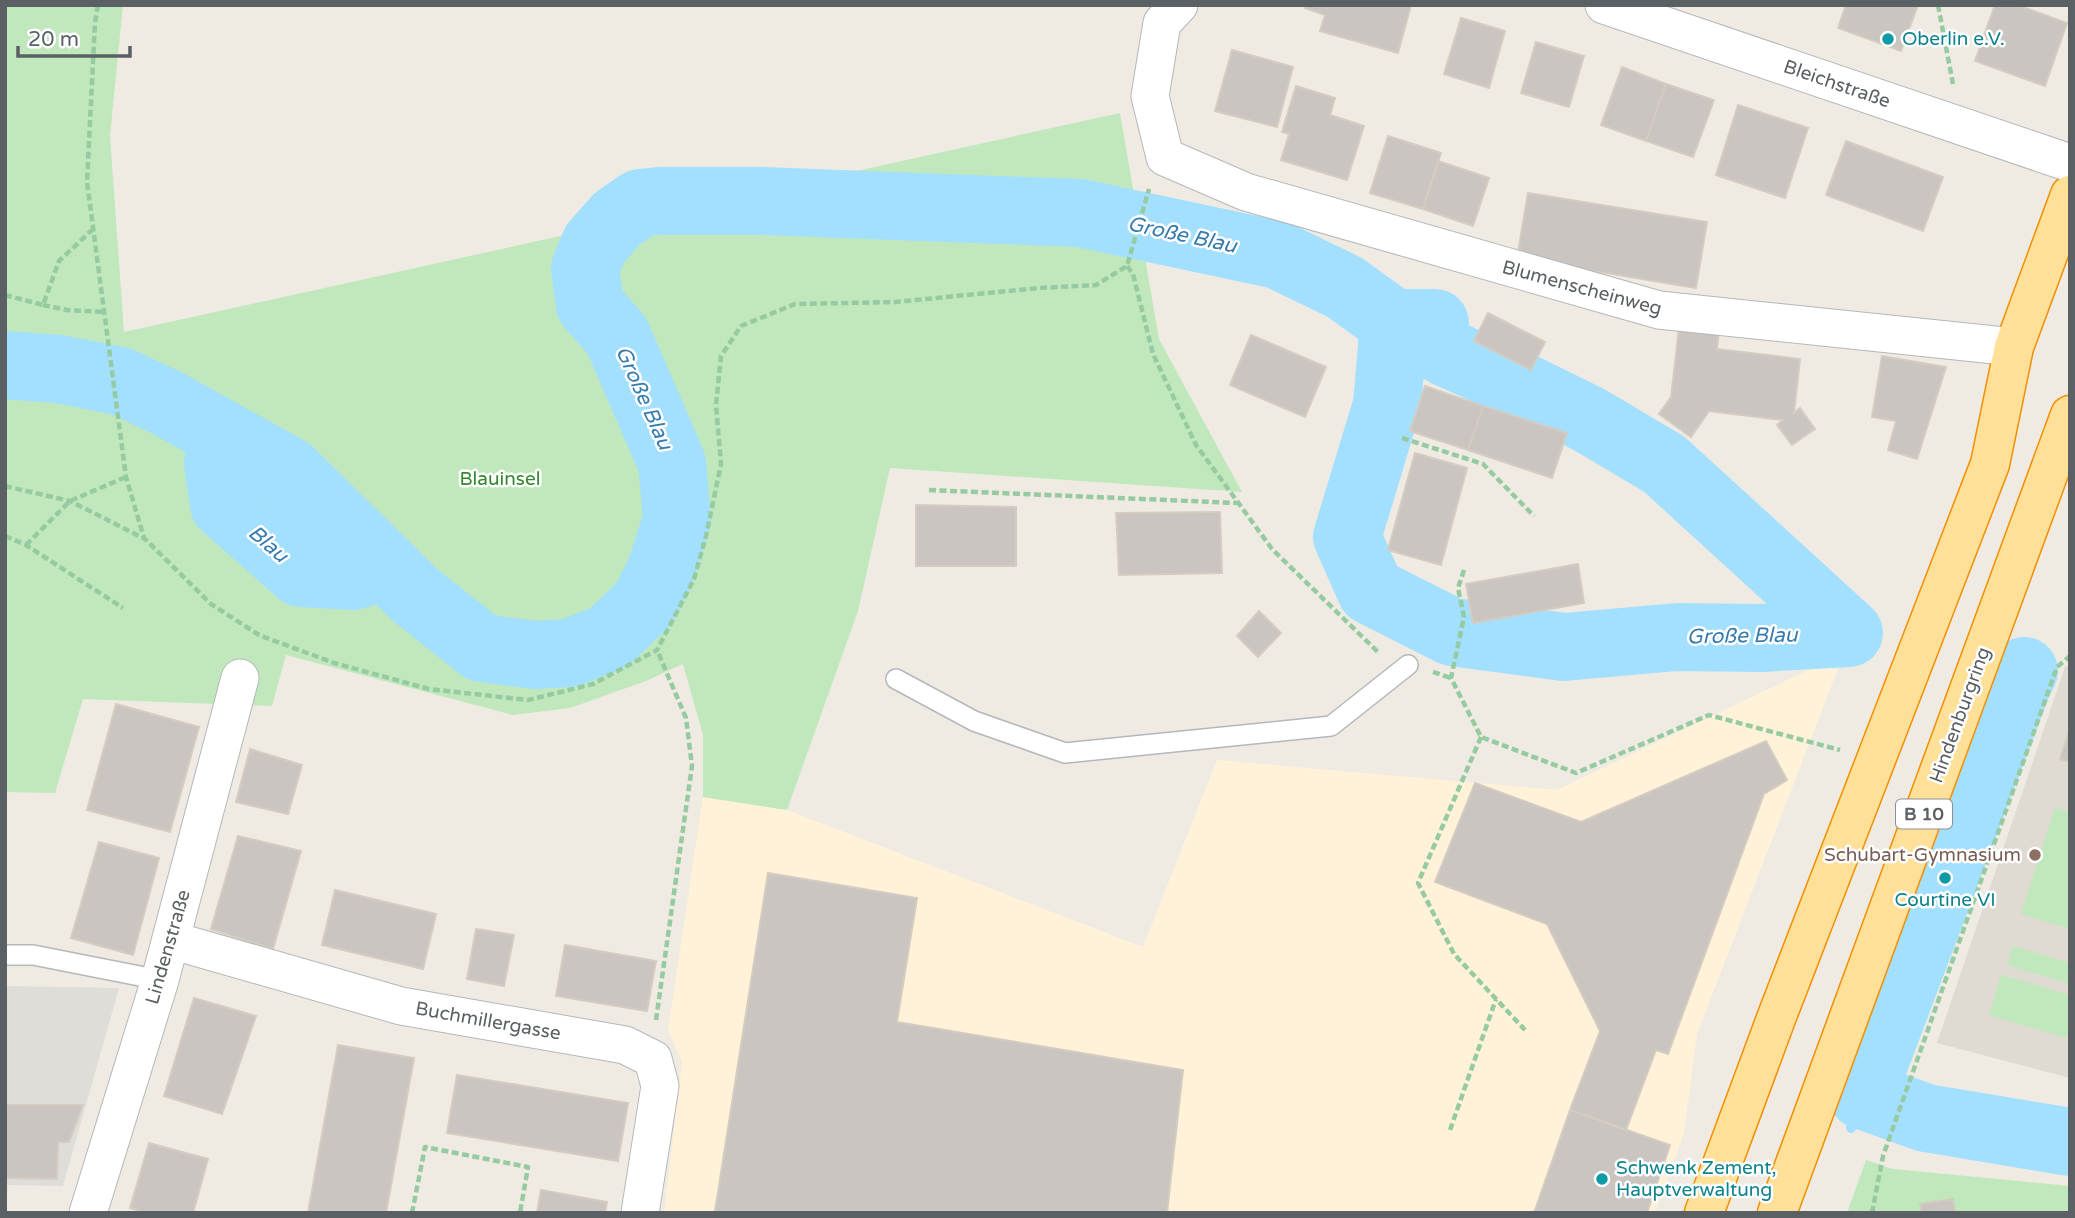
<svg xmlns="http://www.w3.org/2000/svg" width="2075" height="1218" viewBox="0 0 2075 1218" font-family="'Varela Round',sans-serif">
<rect width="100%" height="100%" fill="#efebe3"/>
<path fill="#fff2d8" d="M1844,653l-147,381 -13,99 -29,80h-991l18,-151 -14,-32 35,-233 84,13 356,137 74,-187 340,30z"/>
<path fill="#dfddd7" d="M5,986l114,2 -56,198 -58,-1z"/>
<path fill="#dfdad2" d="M2070,664v414l-133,-35 128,-376z"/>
<path fill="#c1e8bd" d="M5,5h118l-13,131 14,196 996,-219 39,226 83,153 -352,-24 -32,143 -71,199 -84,-13v-62l-20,-71 -37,17 -76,27 -57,7 -227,-60 -14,51 -189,-7 -28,94 -50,-1z
M2055,807l15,5v117l-49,-15z
M2013,946l57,17v21l-63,-19z
M2001,975l69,20v31l-4,12 -77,-23z
M1866,1160l27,9 177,17v27h-223z"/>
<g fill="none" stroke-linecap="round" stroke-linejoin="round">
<path stroke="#a3dfff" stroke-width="10" d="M1851,1128l11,-33"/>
<path stroke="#a3dfff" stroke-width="68" d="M1435,323h-41l-7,82 -40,132 24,54 81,41 112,15 113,-10 84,1 88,-5
M5,365l53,4 62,12 47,22 122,68 126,124 67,53 53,7 34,-2 39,-15 35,-33 17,-32 17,-53 -5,-57 -55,-127 -27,-31 -5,-37 10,-24 22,-25 23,-16 19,-2h103l318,12 198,42 66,32 50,36 53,30 76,34 65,32 76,45 185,169
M225,435l-7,28 6,42 77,68 53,3 31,-11
M2024,671l-7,14 -155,410 64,23 144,24"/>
</g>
<path fill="#cac5c0" stroke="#d4ccc1" stroke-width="2" d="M1307,5h104l-13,48 -78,-22 5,-16 -20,-7z
M1846,5h72l-17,46 -63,-23z
M1995,5h22l50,18 -22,63 -70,-25z
M1461,18l44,13 -16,57 -45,-14z
M1536,42l48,14 -15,51 -48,-14z
M1232,50l61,17 -16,60 -62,-16z
M1622,67l44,17 -20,57 -45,-16z
M1666,84l48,16 -21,57 -47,-16z
M1296,86l39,12 -5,17 34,11 -17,54 -66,-20 8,-26 -7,-2z
M1738,105l70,23 -23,70 -69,-23z
M1388,136l53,17 -18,56 -53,-16z
M1846,141l97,36 -20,54 -97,-36z
M1438,161l51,17 -16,48 -50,-17z
M1528,193l179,29 -11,66 -179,-30z
M1488,313l57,29 -14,28 -57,-29z
M1679,328l40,4 -2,17 83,10 -6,54 6,-5 15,21 -23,16 -15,-20 6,-5 -74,-9 -18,26 -32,-23 12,-17z
M1251,335l75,32 -21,50 -75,-32z
M1882,356l64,11 -29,92 -29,-9 8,-29 -24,-4z
M1425,386l58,20 -15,44 -58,-19z
M1483,406l84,27 -15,45 -84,-28z
M1415,453l52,15 -26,97 -53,-15z
M916,505l100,2v59h-100z
M1220,512l2,61 -103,2 -3,-62z
M1578,564l6,39 -111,20 -7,-39z
M1259,611l22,22 -23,24 -21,-21z
M116,704l83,23 -29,105 -83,-22z
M2070,729v33l-10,-3z
M1766,741l21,39 -23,14 -96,260 -12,-4 -30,80 -56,-20 30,-79 -53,-107 -112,-42 40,-99 106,39z
M250,749l52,16 -14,49 -52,-12z
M238,836l63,15 -28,98 -62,-20z
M99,842l60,16 -26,97 -62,-17z
M768,873l149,25 -20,124 286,48 -16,143h-444l-8,-2z
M335,890l101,24 -13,55 -101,-24z
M476,929l38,6 -10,51 -37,-7z
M565,945l91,16 -9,50 -91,-15z
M194,998l62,18 -34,98 -58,-18z
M338,1045l76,13 -28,155h-78z
M457,1075l171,28 -10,58 -171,-28z
M5,1105h78l-14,37h-11l-1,37 -52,-1z
M1570,1110l100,35 -23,68h-113z
M149,1143l59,16 -15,54h-45l-18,-5z
M541,1190l66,12 -2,11h-68z
M1953,1199l2,14h-33l-2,-9z"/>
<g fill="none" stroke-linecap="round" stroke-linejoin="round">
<defs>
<path id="service" d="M896,679l78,42 91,32 266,-27 77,-61
M5,955h28l127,25"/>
<path id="minor" d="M1179,5l-17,18 -12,73 15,61 81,35 413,118 355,37
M1604,5l466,158
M171,940l230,66 224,39 28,14 7,27 -20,127
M88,1213l72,-233 80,-302"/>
<path id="trunk" d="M1704,1213l73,-197 213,-552 24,-117 56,-152
M1777,1213l293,-798"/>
</defs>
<use href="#service" stroke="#b4b7bb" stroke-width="22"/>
<use href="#minor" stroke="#b4b7bb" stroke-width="39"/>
<use href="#trunk" stroke="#f28f00" stroke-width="41"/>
<path stroke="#96caa0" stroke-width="4.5" stroke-dasharray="7 3.5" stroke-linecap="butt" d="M98,5l-3,17 -8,160 39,295 18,61
M1938,5l15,79
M1127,266l6,8 20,80 43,91 76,104 108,105
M5,295l38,10 16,-44 33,-31
M43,305l24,5 36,2
M1402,438l81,26 51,52
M5,486l65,15 75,38 66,65 48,31 75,28 95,26 99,11 65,-16 64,-34 37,-71 12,-43 15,-72 -5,-59 5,-49 20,-30 54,-22 100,-2 144,-14 57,-3 31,-19 22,-77
M929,490l308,13
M5,536l21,9 97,63
M26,545l44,-44 56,-24
M1464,570l-6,18 6,29 -13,61 30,59 95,36 133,-58 131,35
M1433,672l18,6
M1481,737l-63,146 36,71 71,76
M656,1020l36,-254 -6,-48 -29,-68
M1450,1130l46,-131
M412,1213l13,-66 103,20 -8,46
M1872,1213l11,-57 174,-489 13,-11"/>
<use href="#service" stroke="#fff" stroke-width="19"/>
<use href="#minor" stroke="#fff" stroke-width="37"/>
<use href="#trunk" stroke="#ffe099" stroke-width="38"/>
</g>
<g fill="#0f9aa8" stroke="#fff" stroke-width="2.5">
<circle cx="1888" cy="39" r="7"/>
<circle cx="1945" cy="878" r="7"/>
<circle cx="1602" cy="1179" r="7"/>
</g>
<circle fill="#8d6e63" stroke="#fff" stroke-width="2.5" cx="2035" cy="855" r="7"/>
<g text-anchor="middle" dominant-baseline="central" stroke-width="5" stroke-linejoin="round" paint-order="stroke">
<rect fill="#fff" stroke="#8c9093" stroke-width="2" x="1896" y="799.5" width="56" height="29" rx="5"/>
<g font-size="18" font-weight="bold" fill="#5b6065">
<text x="1924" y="814">B 10</text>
</g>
<g font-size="19" fill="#0d838f" stroke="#fff" text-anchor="start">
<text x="1902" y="39">Oberlin e.V.</text>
<text x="1945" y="900" text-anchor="middle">Courtine VI</text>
<text x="1616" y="1168">Schwenk Zement,<tspan x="1616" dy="22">Hauptverwaltung</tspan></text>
</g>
<g font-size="19" fill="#5b6065" stroke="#fff">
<text transform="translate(1837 84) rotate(19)">Bleichstraße</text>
<text transform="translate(1582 288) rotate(15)">Blumenscheinweg</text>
<text transform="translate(1960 715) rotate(-70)">Hindenburgring</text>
<text transform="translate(168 947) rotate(-74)">Lindenstraße</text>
<text transform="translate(488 1021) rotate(10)">Buchmillergasse</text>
</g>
<g font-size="19" fill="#33872f" stroke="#fff">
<text x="500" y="479">Blauinsel</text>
</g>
<g font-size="19" fill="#785e54" stroke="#fff" text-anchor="end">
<text x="2021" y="855">Schubart-Gymnasium</text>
</g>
<g font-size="21" font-style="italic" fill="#367caf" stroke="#fff">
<text transform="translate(1182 235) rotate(12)">Große Blau</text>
<text transform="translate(644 398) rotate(66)">Große Blau</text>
<text transform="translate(268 544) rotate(41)">Blau</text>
<text transform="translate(1742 636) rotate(-1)">Große Blau</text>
</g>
</g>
<rect width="2075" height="1218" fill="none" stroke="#5b6065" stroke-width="14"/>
<path d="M18 46v10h112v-10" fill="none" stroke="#5b6065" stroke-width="3.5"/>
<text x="28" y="46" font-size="21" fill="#5b6065" stroke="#ffffff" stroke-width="5" paint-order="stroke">20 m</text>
</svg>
